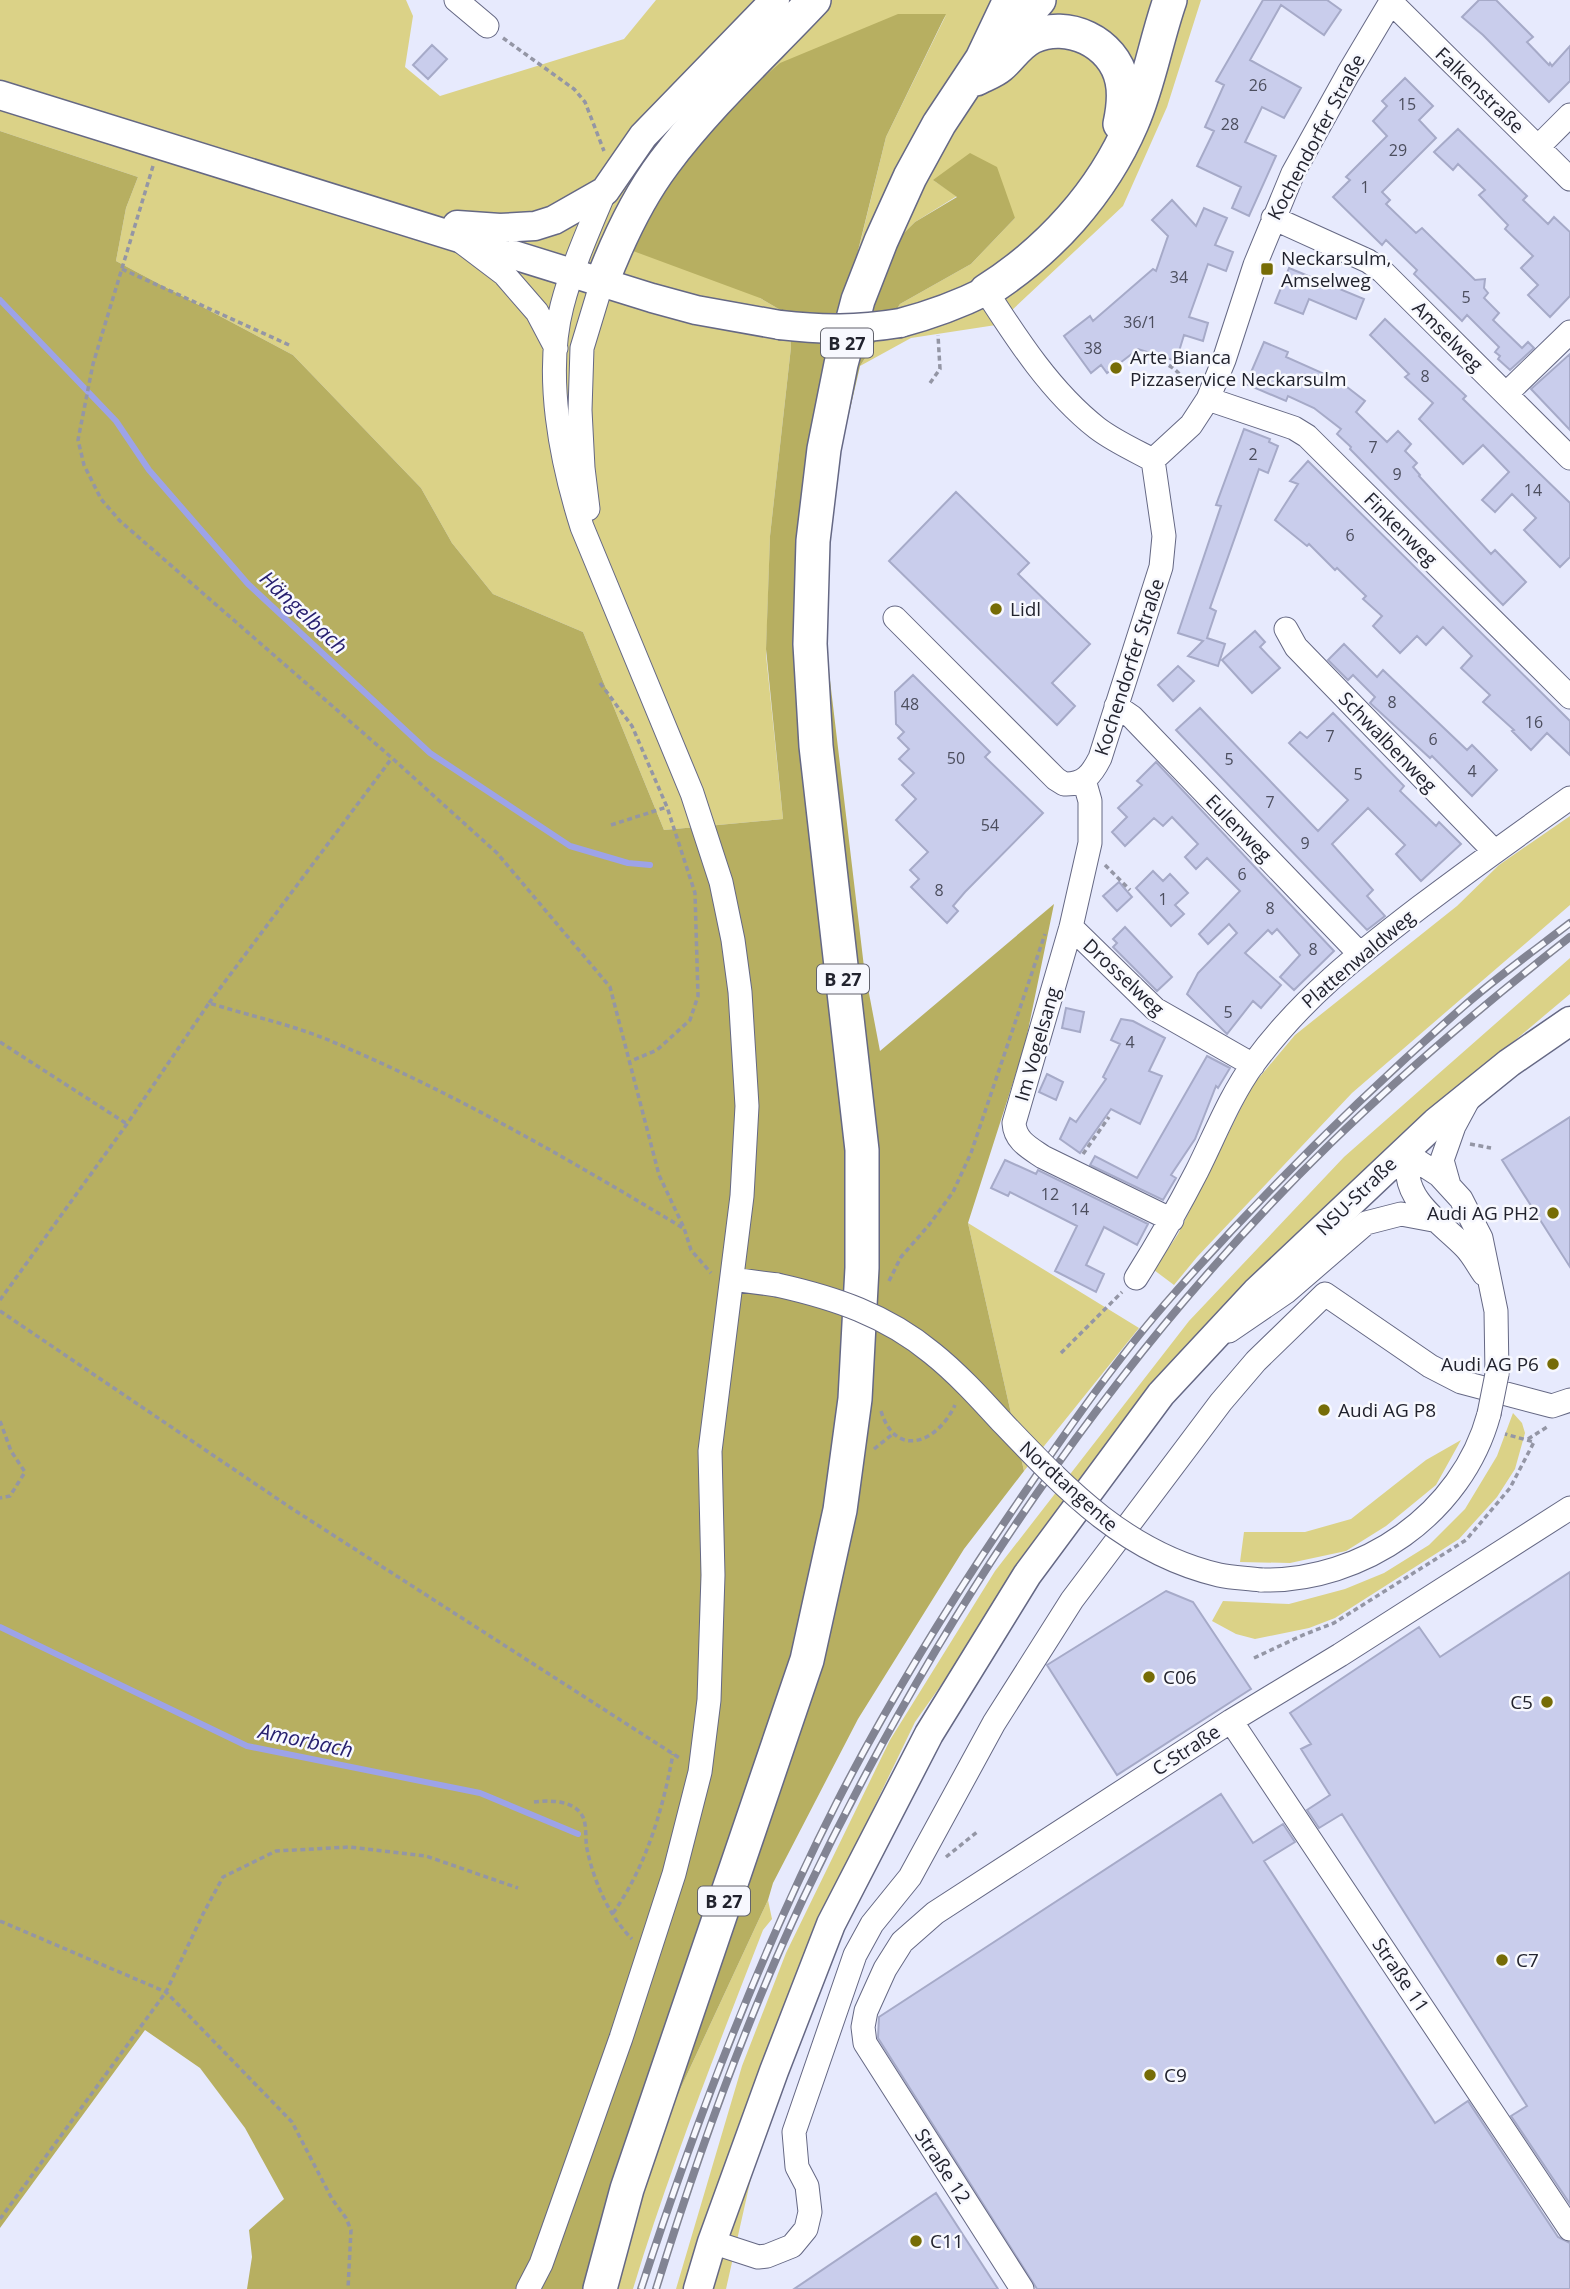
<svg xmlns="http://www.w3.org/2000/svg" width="1570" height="2289" viewBox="0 0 1570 2289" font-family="'Open Sans',sans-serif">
<rect width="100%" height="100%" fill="#e7eafd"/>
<path fill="#dbd287" d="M0,0h406l7,16 -8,51 35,29 184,-57 32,-39h545l-34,107 -44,99 -127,119 -85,13 -51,28 40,-62 71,-40 44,-46 -82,-38 24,16 -42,26 -32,33 -27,5 30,-123 60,-122 -186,283 29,17 2,32 -21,189 -4,119 17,164 -119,11 -81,-198 -90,-38 -41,-51 -31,-55 -128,-133 -177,-94 10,-53 12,-31 -138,-46z
M1570,816v89l-218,188 -155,164 -23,28 -20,-15 24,-36 74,-148 43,-51 162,-129 42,-41z
M1570,958v36l-181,152 -88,95 -272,320 -114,161 -93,193 -37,112 -59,262h-50l66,-223 44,-113 104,-213 105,-169 194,-250 155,-164z
M968,1223l171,105 -115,143z
M1513,1413l9,10 3,10 -10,36 -18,28 -38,42 -124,79 -26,10 -54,11 -19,-5 -24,-13 11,-20 66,3 56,-15 39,-16 45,-28 36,-36 32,-53z
M1461,1440l-25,45 -50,41 -40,25 -56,12 -50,-1 4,-30h61l46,-13 75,-59z
M768,1900l4,19 -9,11c-46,119 -93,237 -130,359h-38l11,-40z"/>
<path fill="#b7af61" d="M898,14h48l-60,123 -30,122 27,-5 32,-32 42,-25 -24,-17 37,-27 27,14 18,51 -44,46 -71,40 -40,62 -12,52 -13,41 -12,69 4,127 37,312 16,84 174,-147 -29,141 -57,178 56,248 -60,78 -106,170 -85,164 -5,17 -162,349 -11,40h-348l5,-32 -3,-27 35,-31 -39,-71 -45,-60 -55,-38 -145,198v-2097l138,46 -12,31 -10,53 177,94 128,133 31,55 41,51 90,38 81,198 119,-11 -17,-170 4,-113 21,-189 -2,-32 -29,-17 -135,-50 38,-66 59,-69 58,-50z"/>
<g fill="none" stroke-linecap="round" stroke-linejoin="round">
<path stroke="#9da3e8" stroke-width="6" d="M0,300l116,121 33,49 99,114 182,169 140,93 58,17 22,2
M0,1627l247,119 233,47 98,41"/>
</g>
<path fill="#c9cdec" stroke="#a6aac8" stroke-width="2" d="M1263,0h64l14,10 -17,25 -43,-30 -31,55 51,28 -17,30 -22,-11 -17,35 31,14 -27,60 -17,-8 9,-21 -44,-21 17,-35 -9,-4 19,-42 -8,-4z
M1479,0h17l37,37 -6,5 22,23 1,-2 2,3 18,-20v35l-21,21 -66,-67 -21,-18z
M432,45l15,14 -19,20 -15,-14z
M1405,78l28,28 -14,14 17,18 -54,54 8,8 -4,4 30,29 6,-5 53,52 10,-1 -1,9 4,5 -4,5 15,15 -6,7 29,28 6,-6 6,6 -24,22 -12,-11 2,-3 -5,-4 4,-5 -32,-32 -5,6 -48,-47 3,-4 -31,-30 -4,5 -49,-48 17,-17 -4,-3 41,-41 -14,-15 14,-15 -5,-5z
M1458,129l69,67 -4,4 25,24 6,-7 16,15v64l-20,21 -22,-22 10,-10 -17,-17 12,-12 -28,-27 3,-4 -29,-30 6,-5 -27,-26 -5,6 -19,-18z
M1172,200l24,26 8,-18 23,10 -12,27 18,7 -7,19 -18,-7 -19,53 19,6 -5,18 -19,-6 -8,26 -38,-12 -31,24 -6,-8 -10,8 -27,-37 26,-20 3,5 60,-52 3,2 12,-35 -16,-16z
M1289,268l75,31 -8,20 -47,-20 -6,15 -28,-11z
M1385,319l81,77 -3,3 107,104v54l-10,10 -36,-37 12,-12 -24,-24 -17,18 -13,-12 27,-28 -26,-27 -20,19 -44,-45 14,-16 -28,-26 4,-3 -39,-39z
M1264,342l24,10 -2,5 52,23 27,21 -9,11 31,30 11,-11 13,13 -6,7 12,12 -4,4 7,8 -1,1 72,78 4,-4 31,32 -23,23 -153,-156 1,-2 -14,-13 4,-5 -27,-21 -26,-12 -2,5 -40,-17z
M1570,354v76l-39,-41z
M1244,429l26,10 -1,3 9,4 -10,27 -9,-4 -49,139 6,3 -9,27 18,6 -7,22 -30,-10 15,-15 -25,-8 43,-127 -5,-1z
M1308,461l262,260v34l-23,-22 -16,17 -19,-19 2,-1 -31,-28 7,-7 -29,-27 11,-12 -29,-29 -17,18 -9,-9 -17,17 -27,-27 9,-10 -19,-17 3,-3 -29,-28 -2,2 -26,-26 -2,2 -32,-26 23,-36 -8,-3z
M956,492l73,71 -11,11 72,70 -38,39 23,23 -18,19 -168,-164z
M1255,631l10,11 -5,5 20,21 -28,25 -30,-33z
M1344,644l33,33 6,-7 84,80 5,-5 25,25 -25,26 -40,-40 -2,2 -60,-55 5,-6 -22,-22 -5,5 -20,-20z
M1178,666l16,15 -21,20 -15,-16z
M913,675l77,77 -5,5 58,56 -78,79 -12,14 5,5 -11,12 -36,-36 8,-8 -9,-9 18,-18 -32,-32 20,-21 -14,-14 12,-12 -15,-14 10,-10 -11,-11 6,-6 -8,-8 -1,-32z
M1200,708l118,123 30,-31 -59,-57 11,-11 7,6 26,-25 71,73 -4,5 36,35 3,-4 22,22 -40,37 -25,-27 9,-9 -37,-37 -36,36 41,46 -6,6 18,20 -18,14 -191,-200z
M1156,762l178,189 -40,39 -14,-13 20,-22 -23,-26 -5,5 -4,-4 -23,23 36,32 -20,23 -8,-7 -26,33 -40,-40 11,-21 39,-40 -8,-9 -21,20 -9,-10 41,-43 -33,-33 -11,11 -11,-12 13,-13 -26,-27 -9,9 -9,-8 -29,28 -13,-14 15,-15 -9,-9 24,-23 -5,-4z
M1153,871l10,10 7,-7 18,19 -13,12 9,9 -13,12 -35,-38z
M1119,882l13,15 -15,14 -14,-15z
M1125,927l47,50 -15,14 -44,-44 4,-4 -4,-4z
M1066,1008l18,4 -4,20 -18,-4z
M1121,1019l12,2 32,17 -16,33 13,5 -22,48 -29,-15 -31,44 -20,-14 10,-21 6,4 30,-43 -3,-2 17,-33 -9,-4z
M1207,1056l23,12 -12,20 -2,-2 -21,53 -24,36 5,3 -13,22 -73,-35 5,-9 42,22z
M1047,1074l16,8 -7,18 -17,-8z
M1570,1117v150l-68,-107z
M1005,1160l31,14 2,-4 110,54 -11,21 -33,-18 -18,38 18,9 -8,18 -41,-21 22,-45 -67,-34 -2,4 -17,-8z
M1570,1572v632l-59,-88 16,-10 -185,-292 -23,14 -12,-18 23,-15 -29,-46 10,-5 -21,-31 129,-86 21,30z
M1166,1591l27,11 58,87 -134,86 -70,-110z
M1221,1794l32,49 30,-19 12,18 -31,19 171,262 33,-22 90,136 12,6v46h-533l-159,-251 1,-21z
M936,2193l62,96h-204z"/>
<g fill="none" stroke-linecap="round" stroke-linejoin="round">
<defs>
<path id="minor" d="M456,0l31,26
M1391,2l179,177
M1538,147l32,-32
M1273,218l95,43 14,10 188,187
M463,243l41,31 33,38 19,36
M986,291c31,48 65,101 111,137 17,13 37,22 56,32
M1506,394l64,-62
M1208,399l86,29 13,8 263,261
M1153,460l38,-35 17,-26 16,-39 31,-95 38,-92 55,-99 44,-74
M588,509l-5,-41 -3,-58 2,-62 20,-66
M895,618l161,161 8,5c20,1 28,-10 36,-26l61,-191 3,-31 -11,-76
M1286,629l10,18 198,204
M1116,706l16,11 227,236
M1084,780l6,21v42l-19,84 -57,196c1,18 16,25 29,34l129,63
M1071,927l84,82 98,56
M1412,1149c-19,46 27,71 53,98 8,8 13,19 19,27
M1385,1171l21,-8 13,-1 20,13 22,24 20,39 15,73 1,63
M1449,1185l-7,-25 12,-34 14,-26
M1136,1278c22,-35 42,-70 61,-107 18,-36 33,-75 57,-108 48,-65 102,-107 166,-156 49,-37 99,-73 150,-109
M732,1279l45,6
M1229,1331l57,-39 80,-69 35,-9 32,6
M1261,1580c102,2 201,-66 228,-166
M1231,1721l339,508
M712,2242l46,15 9,-1 25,-10 14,-17 4,-17 -3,-26 -10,-19 -3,-35 61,-177 17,-31 38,-47 84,-154 78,-123 149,-198 35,-41 69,-67 105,72 31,16 91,24 18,-6
M528,2289l13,-25 80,-226 53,-164 26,-102 9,-72 4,-125 -3,-124 32,-255 5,-90 -7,-114 -7,-52 -12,-58 -29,-89 -110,-266c-21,-66 -38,-152 -20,-221 10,-39 27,-77 43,-115
M1022,2289l-157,-246 -2,-16 3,-16 19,-42 17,-27 33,-29 296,-192 109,-66 230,-147"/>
<path id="major" d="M0,95l652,203 44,12 84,15
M457,225l43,3 35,-2 19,-6 51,-29 38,-55 132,-136
M900,323c30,-8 58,-18 86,-32
M698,2289l14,-47 62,-171 57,-147 98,-190 98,-159 134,-181 95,-102 180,-170 73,-59 61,-42"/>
<path id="highway" d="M1002,41l37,-41
M976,79c7,-4 17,-7 24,-13 11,-9 18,-22 32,-29 35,-17 82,5 90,44 3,14 1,29 -2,43
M602,282c16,-42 35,-83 62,-119 44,-59 100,-110 150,-163
M986,291c63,-40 116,-98 146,-168 17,-39 24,-83 38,-123
M600,2289l27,-100 180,-529 33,-150 15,-111 7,-131v-118l-46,-404 -6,-102 3,-103 11,-92 17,-85 17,-64 23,-59 29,-64 29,-53 43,-65 28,-59"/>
</defs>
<use href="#minor" stroke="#656884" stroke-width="25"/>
<use href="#major" stroke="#656884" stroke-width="31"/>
<use href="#highway" stroke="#656884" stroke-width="36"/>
<path stroke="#9496a5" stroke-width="3.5" stroke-dasharray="5 3.5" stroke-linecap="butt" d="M503,38l71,51 11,13 19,49
M153,166l-60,198 -15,76 6,25 17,34 19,22 272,237 105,95 113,134 49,188 25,53 7,22 20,23
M122,269l167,76
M1161,362c16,5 18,15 32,22
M930,383l10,-14 -2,-34
M600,683l32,43 35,81 28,86 3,103 -8,24 -33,30 -26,11
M611,825l56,-18
M1105,865l25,25
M209,1003l183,-245
M0,1042l127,82
M1470,1144l21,4
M1083,1154l26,-37
M889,1281l12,-24 28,-32 24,-33 18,-39 74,-219
M0,1300l127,-176 82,-121c38,12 80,21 117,36 125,52 241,119 357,189
M0,1311l291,197 390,251
M1061,1353l61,-61
M881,1411c15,49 57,31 74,-6
M0,1421l11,30 14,21 -15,24 -10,2
M1528,1439l19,-12
M874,1449l20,-16
M1254,1658l49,-23 31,-12 132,-83 44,-52 24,-46 -29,-8
M534,1802c15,-2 41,-2 49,15 4,9 2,22 4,32 7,33 22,67 45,90
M946,1857l31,-25
M613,1913c33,-46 50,-104 60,-159
M0,1921l166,71 126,130 40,77 14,19 5,12 -3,59
M0,2219l166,-227 37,-78 20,-37 53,-26 74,-4 76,9 92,32"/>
<use href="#minor" stroke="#fff" stroke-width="23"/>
<use href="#major" stroke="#fff" stroke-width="28"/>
<use href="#highway" stroke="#fff" stroke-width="33"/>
<defs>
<path id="rail" d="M641,2289c54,-165 116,-330 195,-485 51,-100 111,-197 174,-290 49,-72 98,-144 155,-210 93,-106 193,-205 299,-298 33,-29 71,-56 106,-83
M656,2289c41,-132 88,-264 147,-390 131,-276 308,-541 527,-755 76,-74 157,-142 240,-207"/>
</defs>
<use href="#rail" stroke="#828493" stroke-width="8"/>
<use href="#rail" stroke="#f7f8fe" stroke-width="5" stroke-dasharray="16" stroke-linecap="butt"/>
<defs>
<path id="minor-bridge" d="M777,1285c58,13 109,30 155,68 25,20 47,44 68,67 65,68 125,133 219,155 14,3 28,3 42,5
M1489,1414l8,-40"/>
<path id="major-bridge" d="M780,325c43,5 77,5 120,-2"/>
</defs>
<use href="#minor-bridge" stroke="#656884" stroke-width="25" stroke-linecap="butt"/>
<use href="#major-bridge" stroke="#656884" stroke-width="31" stroke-linecap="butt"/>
<use href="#minor-bridge" stroke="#fff" stroke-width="23"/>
<use href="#major-bridge" stroke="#fff" stroke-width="28"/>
</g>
<g fill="#766c06" stroke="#f7f8fe" stroke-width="2.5">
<rect x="1260" y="262" width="14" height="14" rx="3.5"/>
<circle cx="1116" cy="368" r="7"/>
<circle cx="996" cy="609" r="7"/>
<circle cx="1553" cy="1213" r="7"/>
<circle cx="1553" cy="1364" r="7"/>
<circle cx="1324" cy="1410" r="7"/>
<circle cx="1149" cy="1677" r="7"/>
<circle cx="1547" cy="1702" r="7"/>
<circle cx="1502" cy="1960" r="7"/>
<circle cx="1150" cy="2075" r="7"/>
<circle cx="916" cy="2241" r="7"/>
</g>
<g text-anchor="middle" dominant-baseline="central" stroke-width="5" stroke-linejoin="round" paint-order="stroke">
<g font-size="16" fill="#4c4e5e">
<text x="1258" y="85">26</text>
<text x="1407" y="104">15</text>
<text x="1230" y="124">28</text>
<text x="1398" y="150">29</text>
<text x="1365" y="187">1</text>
<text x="1179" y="277">34</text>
<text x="1466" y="297">5</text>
<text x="1140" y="322">36/1</text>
<text x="1093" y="348">38</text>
<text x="1425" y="376">8</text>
<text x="1373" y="447">7</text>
<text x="1253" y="454">2</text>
<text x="1397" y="474">9</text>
<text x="1533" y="490">14</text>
<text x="1350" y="535">6</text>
<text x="1392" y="702">8</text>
<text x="910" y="704">48</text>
<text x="1534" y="722">16</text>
<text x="1330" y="736">7</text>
<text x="1433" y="739">6</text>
<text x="956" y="758">50</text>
<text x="1229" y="759">5</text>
<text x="1472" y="771">4</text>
<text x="1358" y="774">5</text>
<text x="1270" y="802">7</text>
<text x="990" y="825">54</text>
<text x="1305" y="843">9</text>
<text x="1242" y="874">6</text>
<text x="939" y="890">8</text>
<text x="1163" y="899">1</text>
<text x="1270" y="908">8</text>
<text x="1313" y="949">8</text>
<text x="1228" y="1012">5</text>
<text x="1130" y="1042">4</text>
<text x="1050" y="1194">12</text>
<text x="1080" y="1209">14</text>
</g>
<g fill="#f7f8fe" stroke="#62636c" stroke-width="2">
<rect x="821" y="328.5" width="52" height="29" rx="5"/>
<rect x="817" y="964.5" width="52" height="29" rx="5"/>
<rect x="698" y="1886.5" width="52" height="29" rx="5"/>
</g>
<g font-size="18" font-weight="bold" fill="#22232e">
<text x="847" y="343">B 27</text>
<text x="843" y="979">B 27</text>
<text x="724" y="1901">B 27</text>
</g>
<g font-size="19" fill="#22232e" stroke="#f7f8fe">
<text transform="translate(1480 90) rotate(44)">Falkenstraße</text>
<text transform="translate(1316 137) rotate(-62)">Kochendorfer Straße</text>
<text transform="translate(1448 336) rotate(45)">Amselweg</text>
<text transform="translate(1401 529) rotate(45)">Finkenweg</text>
<text transform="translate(1129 667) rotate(-72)">Kochendorfer Straße</text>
<text transform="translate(1388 742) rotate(46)">Schwalbenweg</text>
<text transform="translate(1239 828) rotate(46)">Eulenweg</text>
<text transform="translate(1358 959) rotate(-40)">Plattenwaldweg</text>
<text transform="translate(1124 977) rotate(43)">Drosselweg</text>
<text transform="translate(1037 1044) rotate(-74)">Im Vogelsang</text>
<text transform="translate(1356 1196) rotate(-44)">NSU-Straße</text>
<text transform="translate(1069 1486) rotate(42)">Nordtangente</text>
<text transform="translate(1186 1750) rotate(-33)">C-Straße</text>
<text transform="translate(1401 1975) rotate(56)">Straße 11</text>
<text transform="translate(943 2166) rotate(57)">Straße 12</text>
</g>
<g font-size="19" fill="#22232e" stroke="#f7f8fe" text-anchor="start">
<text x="1281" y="258">Neckarsulm,<tspan x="1281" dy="22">Amselweg</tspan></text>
<text x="1130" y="357">Arte Bianca<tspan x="1130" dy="22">Pizzaservice Neckarsulm</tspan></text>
<text x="1010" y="609">Lidl</text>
<text x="1539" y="1213" text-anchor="end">Audi AG PH2</text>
<text x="1539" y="1364" text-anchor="end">Audi AG P6</text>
<text x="1338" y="1410">Audi AG P8</text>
<text x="1163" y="1677">C06</text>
<text x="1533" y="1702" text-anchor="end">C5</text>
<text x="1516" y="1960">C7</text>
<text x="1164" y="2075">C9</text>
<text x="930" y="2241">C11</text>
</g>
<g font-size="21" font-style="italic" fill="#282170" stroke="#f7f8fe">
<text transform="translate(304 612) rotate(43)">Hängelbach</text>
<text transform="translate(306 1740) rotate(12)">Amorbach</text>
</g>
</g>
</svg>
